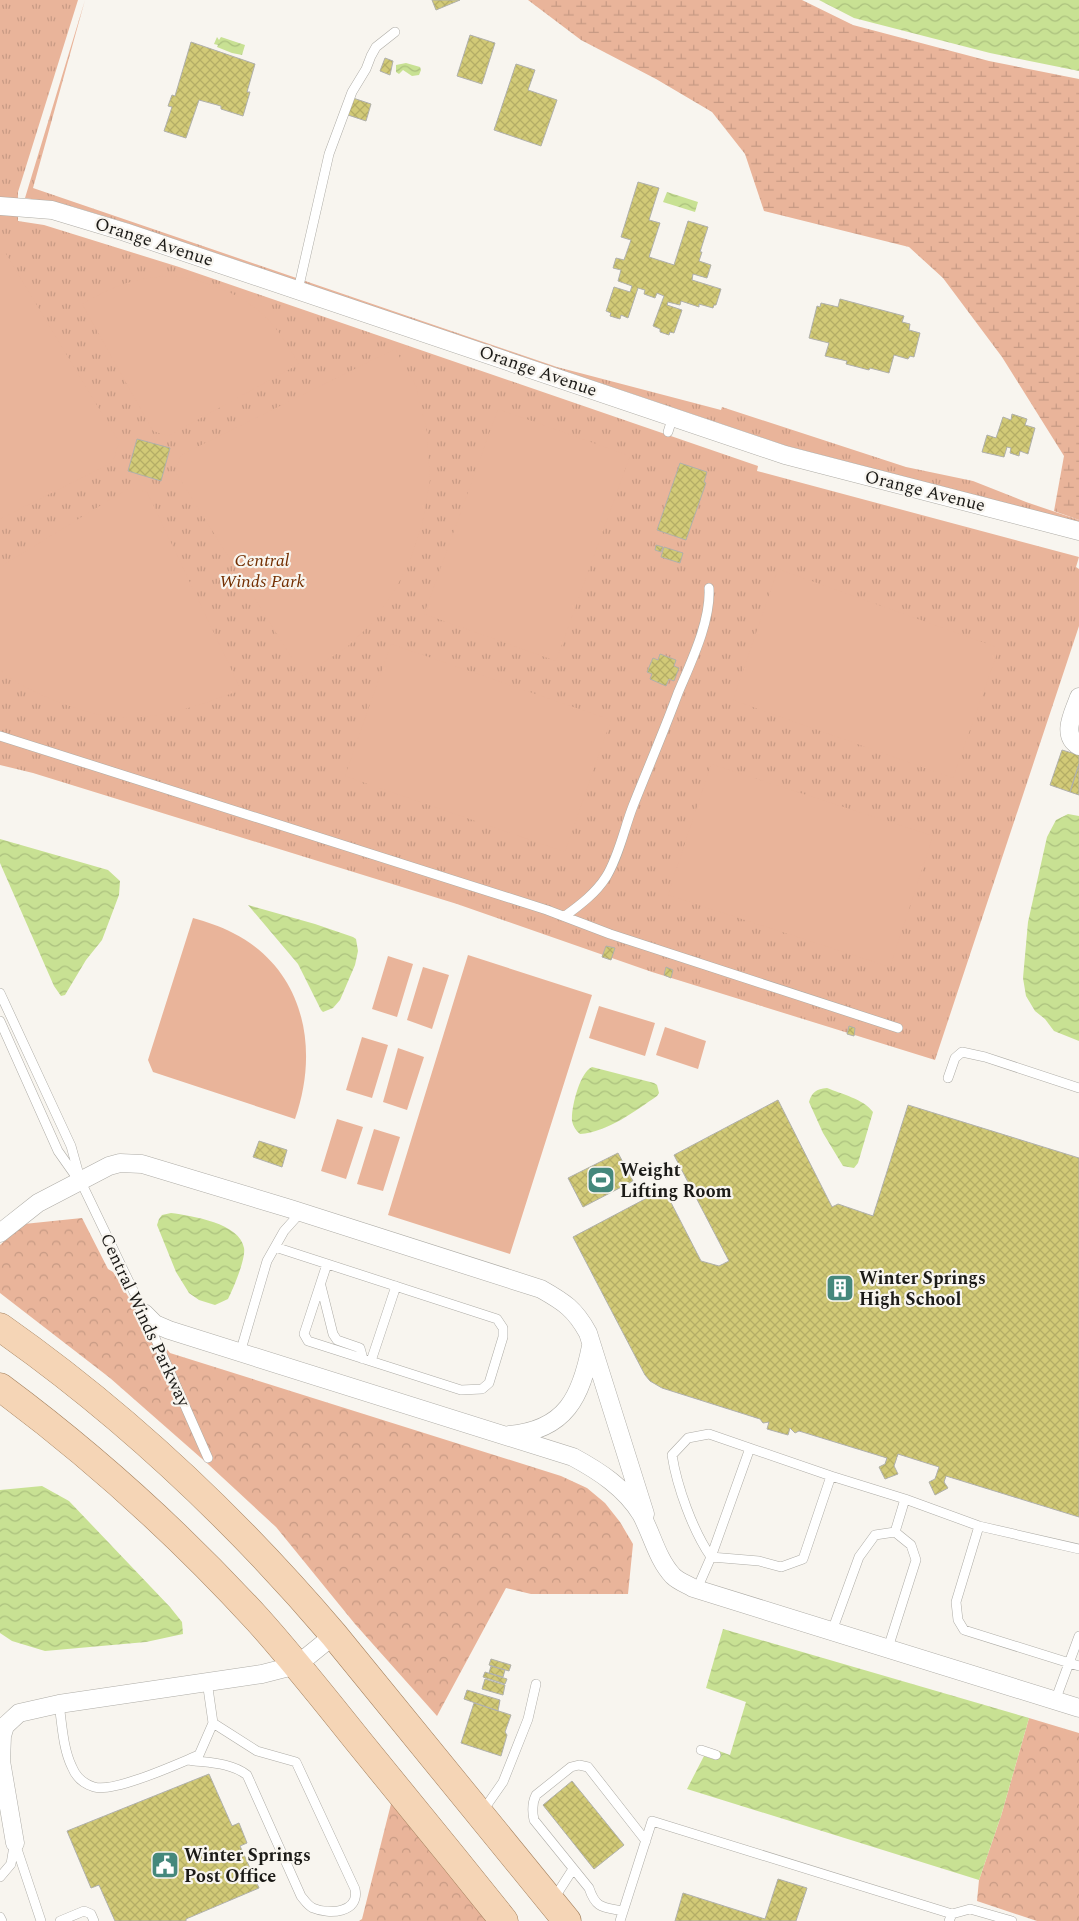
<svg xmlns="http://www.w3.org/2000/svg" width="1079" height="1921" viewBox="0 0 1079 1921" font-family="Spectral,serif">
<defs>
<pattern id="forest-crowns" width="20" height="18" patternUnits="userSpaceOnUse" patternTransform="scale(1.25)"><rect width="20" height="18" fill="#e9b49a"/><path d="M2 6a3 3 0 1 1 6 0M12 15a3 3 0 1 1 6 0" fill="none" stroke="#c79a84"/></pattern>
<pattern id="wetland-marsh" width="20" height="14" patternUnits="userSpaceOnUse" patternTransform="scale(1.25)"><rect width="20" height="14" fill="#e9b49a"/><path d="M1 5h8M5 5V1M11 12h8M15 12V8" fill="none" stroke="#c79a84"/></pattern>
<pattern id="park-tufts" width="24" height="20" patternUnits="userSpaceOnUse" patternTransform="scale(1.25)"><rect width="24" height="20" fill="#e9b49a"/><path d="M3 7l-1-3M5 7V3M7 7l1-3M15 17l-1-3M17 17v-4M19 17l1-3" fill="none" stroke="#c79a84"/></pattern>
<pattern id="water-waves" width="16" height="10" patternUnits="userSpaceOnUse" patternTransform="scale(1.25)"><rect width="16" height="10" fill="#c8e193"/><path d="M0 5q4-4 8 0t8 0" fill="none" stroke="#abc07e"/></pattern>
<pattern id="building-cross-hatch" width="8" height="8" patternUnits="userSpaceOnUse" patternTransform="scale(1.25)"><rect width="8" height="8" fill="#d2ca77"/><path d="M0 0l8 8M0 8l8-8" fill="none" stroke="#b4ad66"/></pattern>
</defs>
<rect width="100%" height="100%" fill="#f8f5ef"/>
<path fill="url(#forest-crowns)" d="M82,1218l26,51 5,3 23,37 -3,5 17,16 9,16 7,2 4,5 391,123 26,12 18,15 15,19 13,22 -5,50h-97l-25,-6 -69,128 -82,-92 -79,-97 -67,-62 -99,-87 -110,-85v-48l24,-21z
M1029,1718l50,15v188h-42l-60,-20 2,-21 22,-64z
M392,1800l94,121h-127l3,-2z"/>
<path fill="url(#wetland-marsh)" d="M528,0h274l51,25 136,36 90,18v441l-25,-9 10,-55 -62,-99 -59,-79 -34,-31 -145,-36 -19,-57 -33,-42 -56,-33 -75,-39z"/>
<path fill="url(#park-tufts)" d="M0,0h78l-60,192v29l26,4 135,42 579,199 -1,5 322,86 -3,10 3,2v57l-144,434 -283,-88 -195,-68 -424,-131 -33,-8z
M85,0l-52,188 524,179 164,43 1,-3 184,60 67,14 53,21 53,18v2l-292,-76 -660,-223 -63,-19 -39,-6z"/>
<path fill="#e9b49a" d="M5,252l114,190 -6,20 -113,57v-264z
M175,276c37,6 73,20 98,49 10,12 18,26 26,39l-131,72 -15,-5 -71,-127c34,-19 53,-27 93,-28z
M395,349l21,37 11,46 3,48 -8,45 -12,36 -15,29 -24,34 -24,23 -44,29 -128,-205 6,-16z
M498,409l132,47 -74,205 -132,-47z
M129,488l18,4 94,198c-43,16 -86,32 -133,26 -17,-2 -36,-9 -52,-15 -20,-8 -39,-17 -56,-31v-103z
M778,569l221,79 -46,130 -220,-78z
M391,644l220,76 -46,132 -220,-76z
M711,764l222,72 -43,131 -222,-72z
M193,918c14,4 27,8 40,15 71,36 87,115 62,186l-142,-47 -5,-12z
M468,955l124,40 -82,259 -122,-39z
M388,956l25,8 -16,53 -25,-8z
M423,967l26,8 -17,54 -25,-9z
M599,1006l56,17 -10,33 -56,-18z
M665,1027l41,14 -8,28 -42,-14z
M362,1037l26,8 -16,53 -26,-8z
M398,1048l26,9 -17,53 -24,-8z
M337,1119l26,8 -17,52 -25,-8z
M374,1129l26,8 -17,54 -26,-7z"/>
<path fill="url(#water-waves)" d="M819,0h260v71l-89,-18 -136,-35z
M217,37l2,3 2,-3 24,8 -3,10 -10,-2 -15,-6 1,-2 -4,-1z
M406,63l14,4 1,3 -2,5 -7,1 -9,-6 -4,4 -3,-2v-7z
M667,192l31,10 -3,10 -32,-10z
M1068,814l11,2v225l-25,-10 -9,-12 -10,-8 -9,-15 -3,-18 5,-56 19,-85 9,-17z
M0,839l108,31 12,11 -1,14 -17,45 -16,20 -21,35 -4,1 -7,-10 -54,-123z
M248,905l67,19 38,13 3,2 2,12 -3,14 -15,35 -7,8 -10,4 -2,-2 -23,-46z
M592,1067l62,16 3,2 2,8 -2,3c-22,15 -49,36 -77,38 -4,-3 -7,-8 -8,-13 -1,-14 8,-49 20,-54z
M827,1088c14,6 37,11 46,24l-15,51 -4,5 -11,-2 -20,-33 -14,-31c3,-10 7,-13 18,-14z
M171,1213c21,3 69,10 73,35 2,11 -11,41 -16,51l-13,6 -16,-5 -10,-7 -13,-21 -19,-47 2,-6 3,-4z
M42,1486l27,15 101,106 12,15 1,12 -37,8 -101,9 -33,-10 -12,-8v-143z
M723,1629l306,89 -28,98 -22,64 -292,-91 17,-33 12,4 3,-9 11,4 16,-53 -40,-14z"/>
<path fill="url(#building-cross-hatch)" stroke="#b0b0aa" d="M432,0h28l-24,10z
M470,35l25,8 -13,41 -25,-8z
M191,42l64,22 -8,28h3l-7,24 -22,-7v-3l-22,-6 -13,38 -22,-7 8,-24 -4,-1 4,-11 3,1z
M385,58l8,3 -3,14 -10,-4z
M516,64l19,6 -7,20 29,10 -16,46 -47,-16z
M353,98l18,6 -5,17 -18,-6z
M638,182l21,6 -10,32 11,3 -11,34 25,8 14,-44 20,6 -8,25h2l-3,9 12,4 -4,13 -14,-4 -1,6 29,9 -5,16h-2l-1,3 -14,-4v3l-18,-6 -1,4 -12,-3 -1,3 15,5 -8,23 -4,-1 -1,3 -9,-3v-3l-7,-3 11,-30 -7,-3 -2,5 -11,-4 1,-4 -7,-2 -10,30 -7,-3 -1,4 -10,-3 1,-3 -5,-2 8,-24 16,5 2,-6 -14,-5 3,-11 -8,-2 3,-10 8,2 7,-20 -10,-3z
M840,299l64,17 -2,6 8,2 -1,6 11,3 -6,24 -4,-1 -2,3 -14,-4 -5,18 -19,-5 -1,2 -23,-6 1,-3 -22,-5 4,-13 -20,-5 8,-32 3,1 1,-4 17,4z
M1012,414l15,5 -2,6 10,3 -7,26 -8,-3 -1,5 -9,-3 1,-5 -4,-1 -3,10 -22,-5 5,-17 9,3 7,-21 8,3z
M137,439l33,9 -9,33 -33,-10z
M680,463l27,9 -3,10 2,1 -20,57 -29,-10z
M656,545l7,2 -2,5 -6,-2z
M664,547l19,6 -3,10 -19,-6z
M660,654l16,6 -2,6 5,2 -5,13 -5,-2 -3,7 -16,-7 2,-5 -5,-2 6,-14 5,2z
M1062,750l17,5v9l-9,28 -20,-7z
M1079,764v31l-9,-3z
M606,946l9,2 -4,12 -9,-3z
M666,967l7,3 -2,8 -7,-3z
M849,1026l6,2 -1,8 -7,-2z
M778,1100l54,107 6,-3 35,12 35,-111 171,53v359l-133,-41 -2,6 4,6 -13,7 -6,-13 6,-3 4,-12 -41,-13 -4,12 4,8 -13,5 -6,-12 6,-3 2,-6 -88,-27 -4,2 -5,-5 -2,7 -21,-6 2,-7 -6,1 -3,-4 -98,-31 -12,-7 -5,-6 -72,-138 91,-48 37,72 18,5 10,-5 -55,-106z
M259,1141l28,9 -5,17 -29,-10z
M618,1153l15,28 -50,26 -15,-29z
M491,1659l20,6 -2,6 -20,-6z
M491,1666l14,4 -2,7 -14,-4z
M485,1672l22,7 -2,5 -22,-7z
M485,1679l20,6 -2,10 -21,-6z
M467,1690l33,10 -2,11 -34,-12z
M474,1703l37,12 -6,17 2,3 -6,21 -40,-13z
M209,1774l23,52 7,-3 8,20 -7,3 19,42 -73,31v2h-71l-16,-36 -8,3 -24,-57z
M572,1781l52,64 -30,24 -51,-64z
M778,1879l29,9 -11,33h-121l8,-28 82,26z"/>
<g fill="none" stroke-linecap="round" stroke-linejoin="round">
<defs>
<path id="lane" d="M298,290l31,-136 23,-62 14,-23 5,-13 5,-9 19,-15
M668,432l5,-16
M0,736l547,174 63,24 288,94
M565,916c15,-11 31,-23 41,-39 13,-21 18,-48 27,-71 15,-38 31,-75 45,-113 13,-31 33,-72 31,-105
M0,993l71,153 10,36 63,131 64,145
M0,1021l58,130 19,27
M948,1078l7,-20 7,-6 23,5 94,31
M275,1247l222,72 6,9v9l-14,46 -7,6 -21,1 -153,-49 -4,-7 23,-70
M321,1286l12,48 4,6 23,8 3,11
M240,1353l27,-92 17,-30 17,-19
M371,1361l25,-75
M1079,1549l-100,-23 -23,76 2,18 6,10 115,36
M711,1557c-18,-26 -34,-70 -39,-102l16,-17 21,-4 122,42
M711,1557l39,-109
M697,1589l14,-32 48,4 22,6 22,-8 28,-83 74,23
M832,1631l27,-74 16,-22 20,-3
M888,1648l28,-88 -5,-15 -16,-13 10,-33 74,27
M1055,1701l24,-65
M59,1704c3,20 4,45 13,63 4,10 12,17 22,20 20,6 83,-23 105,-32l14,-32 -6,-42
M701,1750l15,5
M187,1760c21,3 43,2 60,15l54,121c4,5 7,10 12,12 16,7 47,5 42,-19l-59,-127 -39,-11 -44,-28
M482,1812l21,-30 25,-63 8,-35
M15,1843l26,78
M0,1877l11,-13 3,-18
M553,1900l20,-31
M623,1911c-20,-4 -27,-2 -34,-23l-55,-68c-2,-9 -2,-17 2,-25l35,-28 8,-2 9,2 58,74
M952,1914l18,-5 42,12
M0,1917l2,4
M60,1921l24,-10 7,3 3,7
M620,1921l32,-100 300,93 -3,7"/>
<path id="street" d="M0,206l52,4 73,22 660,223 294,76
M1079,697c-5,15 -19,38 0,49
M0,1233l38,-30 71,-37 11,-3 22,1 149,45 250,80c23,13 34,20 47,44l57,181
M144,1313l11,11 14,6 404,127c26,14 52,31 68,57 11,20 16,45 32,62 5,5 13,8 20,12l386,120
M509,1435c57,-5 72,-38 82,-89
M15,1843l-14,-82 1,-25 3,-10 14,-13 40,-9 203,-30 35,-9 37,-30"/>
<path id="primary" d="M0,1327c124,87 236,193 334,308l233,286
M0,1387c93,69 180,148 258,233 35,39 68,81 101,122 49,60 97,119 145,179"/>
</defs>
<use href="#lane" stroke="#aeaca6" stroke-width="10"/>
<use href="#street" stroke="#aeaca6" stroke-width="19"/>
<use href="#primary" stroke="#a4815e" stroke-width="29"/>
<use href="#lane" stroke="#fff" stroke-width="9"/>
<use href="#street" stroke="#fff" stroke-width="18"/>
<use href="#primary" stroke="#f5d5b6" stroke-width="28"/>
</g>
<defs>
<symbol id="stadium-square" viewBox="-11 -11 22 22"><rect x="-9" y="-9" width="18" height="18" rx="4" fill="#45887c" stroke="#f8f5ef"/><path d="M0-5a6.5 5 0 1 0 0 10a6.5 5 0 1 0 0-10ZM-3.5-1.8h7v3.6h-7Z" fill="#fff"/></symbol>
<symbol id="building-square" viewBox="-11 -11 22 22"><rect x="-9" y="-9" width="18" height="18" rx="4" fill="#45887c" stroke="#f8f5ef"/><path d="M-4-6H4V6H1V3H-1V6H-4ZM-2.5-4.3h1.7v1.8h-1.7ZM.8-4.3h1.7v1.8H.8ZM-2.5-1h1.7V.8h-1.7ZM.8-1h1.7V.8H.8Z" fill="#fff"/></symbol>
<symbol id="civic-square" viewBox="-11 -11 22 22"><rect x="-9" y="-9" width="18" height="18" rx="4" fill="#45887c" stroke="#f8f5ef"/><path d="M-.6-6.5H3V-4.5H.6V-3L4-1V1h2V6H-6V1h2V-1L-.6-3ZM-1.2 2.5V6h2.4V2.5Z" fill="#fff"/></symbol>
</defs>
<g fill-rule="evenodd">
<use href="#stadium-square" x="585" y="1164" width="32" height="32"/>
<use href="#building-square" x="824" y="1272" width="32" height="32"/>
<use href="#civic-square" x="149" y="1849" width="32" height="32"/>
</g>
<g text-anchor="middle" dominant-baseline="central" stroke-width="4.5" stroke-linejoin="round" paint-order="stroke">
<g font-size="18" fill="#1b1a17" stroke="#f8f5ef">
<text transform="translate(154 242) rotate(18)">Orange Avenue</text>
<text transform="translate(538 371) rotate(19)">Orange Avenue</text>
<text transform="translate(925 491) rotate(14)">Orange Avenue</text>
<text transform="translate(145 1320) rotate(65)">Central Winds Parkway</text>
</g>
<g font-size="18" font-style="italic" fill="#732f02" stroke="#f8f5ef">
<text x="262" y="560">Central<tspan x="262" dy="21">Winds Park</tspan></text>
</g>
<g font-size="18" font-weight="bold" fill="#1b1a17" stroke="#f8f5ef" text-anchor="start">
<text x="620" y="1170">Weight<tspan x="620" dy="21">Lifting Room</tspan></text>
<text x="859" y="1278">Winter Springs<tspan x="859" dy="21">High School</tspan></text>
<text x="184" y="1855">Winter Springs<tspan x="184" dy="21">Post Office</tspan></text>
</g>
</g>
</svg>
